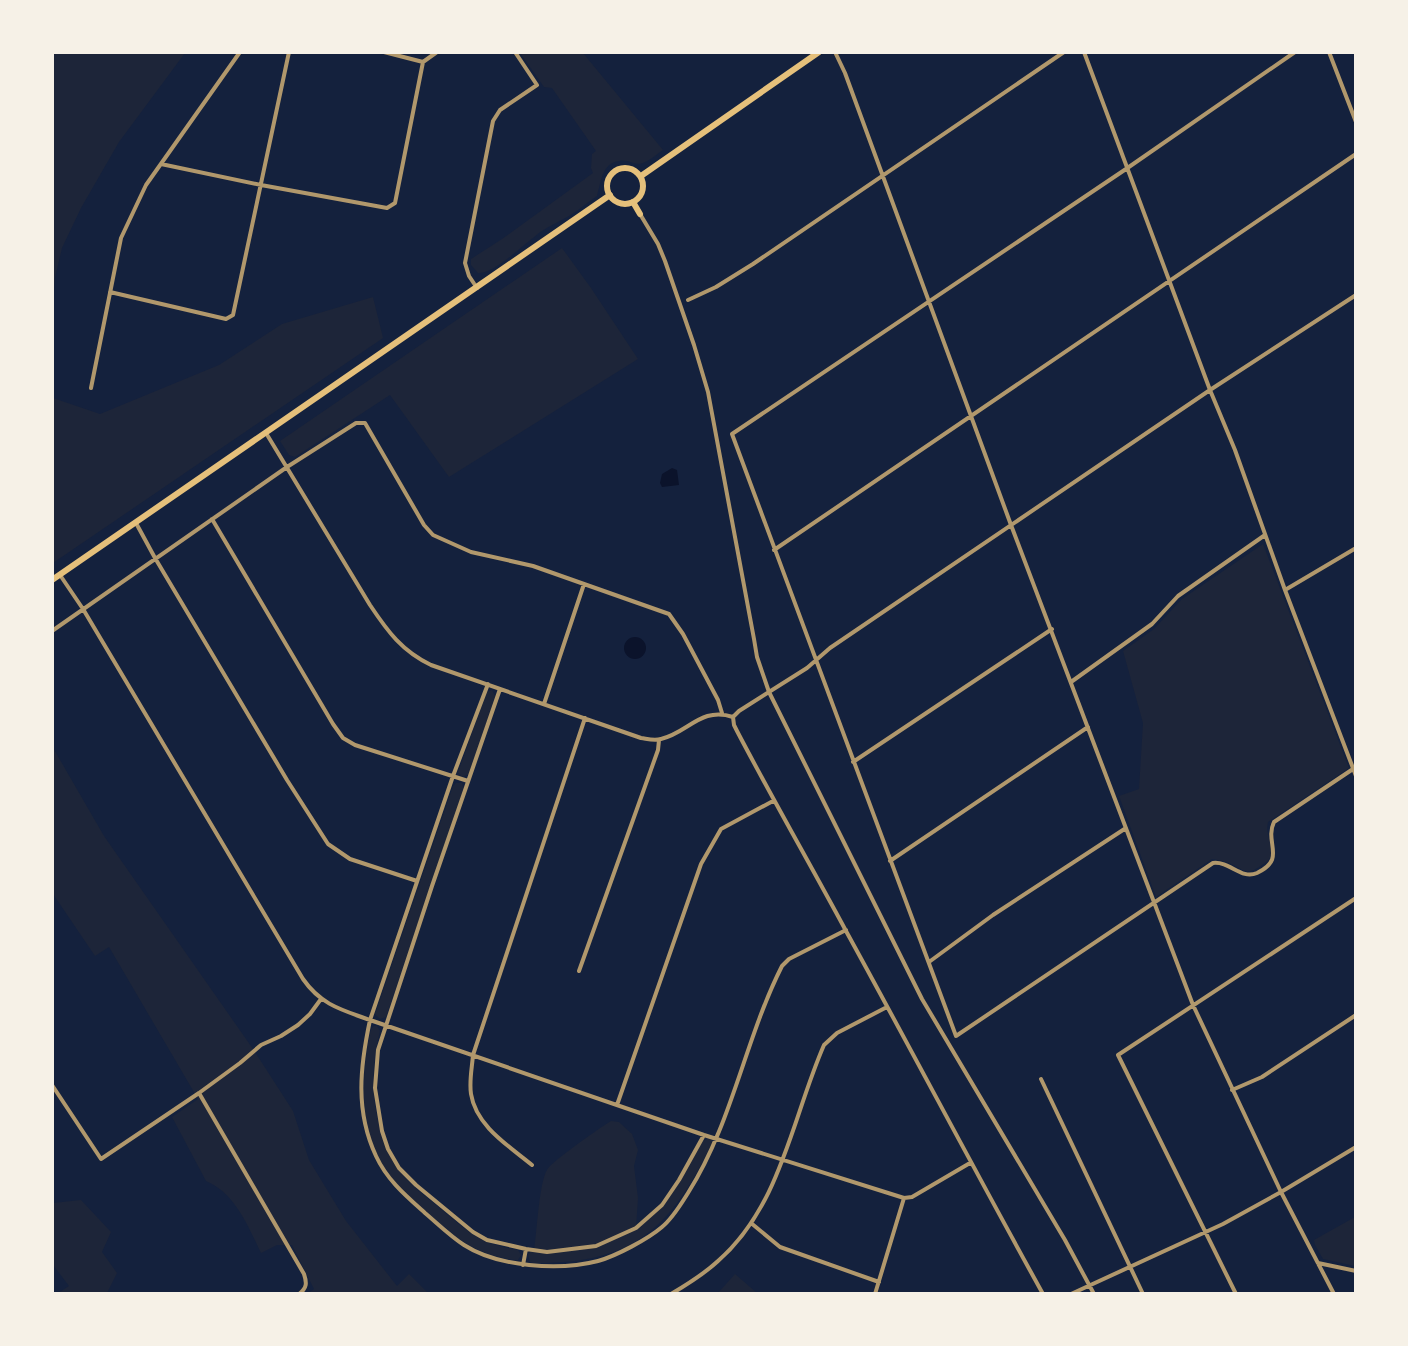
<svg xmlns="http://www.w3.org/2000/svg" width="1408" height="1346" viewBox="0 0 1408 1346" font-family="Merriweather,serif">
<rect width="100%" height="100%" fill="#14213d"/>
<path fill="#1d2539" d="M53,52l132,1 -66,89 -38,66 -19,40 -7,30 -2,26z
M520,53h63l80,97c-6,4 -16,13 -24,14 -6,0 -13,-5 -20,-3 -17,2 -18,21 -22,35 -9,6 -18,14 -28,20 -9,5 -18,9 -27,15 -15,10 -47,43 -64,42l-7,-8v-6l31,-20 91,-66 -2,-5 1,-14 4,-3 -44,-63 -8,-1z
M562,248l29,40 47,71 -189,118 -59,-82 -95,62 -6,-2 -9,-14z
M373,297l10,41 -330,225v-165l47,16 119,-49 63,-41z
M1263,544l86,224 -81,54c-3,12 4,20 3,31 0,5 -4,10 -9,12 -16,11 -16,6 -31,-1 -6,-3 -13,-4 -19,-5l-56,38 -37,-101 20,-7 4,-66 -20,-72 31,-22 28,-30z
M492,690l3,6 -25,78 -8,3 -4,-5 29,-80z
M52,746l52,90 149,213 40,62 16,49 37,61 51,65 12,-12 19,19h-120l6,-4 -22,-44h-15l-16,8c-13,-27 -26,-60 -55,-72l-34,-64 26,-18 -89,-152 -14,9 -42,-62z
M456,783h6l2,5 -78,229 -6,2 -5,-5 78,-228z
M374,1026h3l3,5c-12,46 -8,96 17,137 10,15 31,30 45,42 30,25 37,33 76,40l3,5 -3,5c-13,1 -40,-9 -51,-16 -8,-4 -15,-11 -21,-16 -20,-16 -48,-37 -61,-58 -27,-42 -24,-95 -14,-141z
M611,1121l8,1 13,12 6,16 -4,16 4,32 -2,30 -40,18 -49,6 -13,-2c3,-18 5,-67 13,-80 4,-8 54,-43 64,-49z
M709,1138l3,2v4c-43,86 -79,120 -179,119l-3,-1 -2,-7 2,-3 66,-5 40,-18 27,-24 40,-64z
M81,1200l30,32 -9,20 15,21 -10,20h-49l11,-7 -16,-21v-62z
M1355,1217v49l-32,-7 -8,-14 -1,-5z
M735,1274l22,19h-39z"/>
<path fill="#0b132b" d="M672,468l5,2 2,15 -17,2 -2,-4 2,-9z
M624 648a11 11 0 1 1 22 0a11 11 0 1 1-22 0Z"/>
<g fill="none" stroke-linecap="round" stroke-linejoin="round">
<path stroke="#b1986c" stroke-width="4" d="M384,52l39,10 14,-10
M835,52l10,21 166,452 182,480 88,187 53,102
M1084,52l126,338 25,60 50,140 71,186
M1295,52l-169,117 -394,265 224,602 257,-173c17,-2 28,17 44,10 30,-14 7,-30 17,-51l79,-53
M1329,52l27,70
M161,164l100,21 126,23 8,-5 28,-141
M640,214l18,30 7,17 29,84 14,47 46,247 3,18 12,35 153,307 143,241 29,54
M477,288l-8,-12 -4,-13 28,-142 7,-11 37,-25 -22,-33
M110,292l116,27 7,-4 56,-263
M688,300l28,-13 37,-23 311,-212
M91,388l30,-150 25,-53 94,-133
M266,433l104,172c18,27 32,46 61,60l210,73c7,1 13,3 20,1 27,-6 40,-33 72,-22
M212,519l121,205 10,14 12,7 113,36
M136,523l19,35 132,222 41,64 22,15 67,22
M774,550l582,-396
M60,575l23,34 220,370c18,26 39,31 67,41l334,115 200,63 8,-1 58,-34
M1285,590l71,-42
M52,631l235,-164 69,-44h9l59,102 9,10 38,17 62,14 136,48 14,20 35,66 4,13
M1071,682l81,-58 26,-28 87,-61
M488,684l-35,92 -83,244c-10,47 -15,91 6,136 11,24 30,40 49,57 13,11 25,23 39,32 34,22 95,26 134,16 18,-5 50,-22 64,-34 11,-9 19,-23 26,-34 44,-69 57,-154 94,-227l7,-7 57,-29
M500,689l-68,197 -54,164 -3,38 7,43 6,18 11,19 17,17 57,47 14,8 39,9 21,3 49,-6 40,-18 26,-23 17,-25 25,-45
M544,704l40,-120
M733,717l6,-6 68,-43 23,-20 380,-258 146,-95
M733,717l1,8 3,6c35,67 73,133 109,200 66,120 130,242 197,363
M853,762l199,-133
M890,861l198,-134
M929,962l64,-47 133,-87
M579,971l79,-221 1,-10
M1041,1079l102,215
M52,1085l49,74 98,-66 41,-30 21,-18 20,-9 17,-11 12,-11 11,-15
M1232,1090l30,-13 94,-62
M199,1093l105,181c3,9 3,14 -5,20
M617,1105l84,-241 20,-35 52,-28
M532,1165c-23,-19 -56,-39 -61,-71 -2,-13 1,-26 2,-39l112,-337
M751,1223l29,24 99,35
M1318,1263l38,8
M523,1265l3,-16
M671,1294c17,-10 33,-20 47,-33 63,-55 74,-143 106,-216l13,-12 50,-26
M875,1294l29,-96
M1071,1294l152,-70 58,-32 75,-45
M1236,1294l-118,-239 238,-157"/>
<path stroke="#e5c07b" stroke-width="6" d="M633,202l7,12"/>
<path stroke="#e5c07b" stroke-width="6" d="M607 186a18 18 0 1 1 36 0a18 18 0 1 1-36 0Z
M641,176l178,-124
M52,580l558,-385"/>
</g>
<rect width="1408" height="1346" fill="none" stroke="#f6f1e7" stroke-width="108"/>
</svg>
